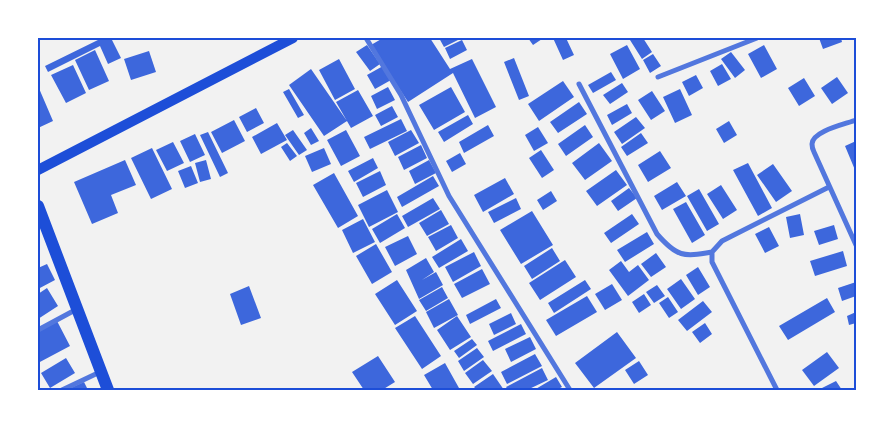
<svg xmlns="http://www.w3.org/2000/svg" width="894" height="428" viewBox="0 0 894 428" font-family="Signika,sans-serif">
<rect width="100%" height="100%" fill="#f2f2f2"/>
<path fill="#3d67dc" d="M102,38h9l10,20 -13,6 -8,-18 -52,26 -3,-6z
M383,38h47l20,31 22,-10 24,48 -21,11 -22,-45 -45,29 -37,-57z
M439,38h23l-18,9z
M528,38h13l1,1 -9,6z
M553,38h13l8,17 -11,5z
M635,38h8l9,14 -10,7 -12,-19z
M819,38h22l1,4 -19,7z
M462,40l5,10 -17,9 -5,-11z
M367,45l13,19 -10,7 -14,-19z
M627,45l13,24 -17,10 -13,-25z
M764,45l13,24 -16,9 -13,-24z
M95,50l14,31 -20,9 -14,-30z
M149,51l7,21 -25,8 -7,-21z
M731,52l14,18 -10,8 -14,-19z
M653,54l8,12 -11,7 -7,-13z
M514,58l15,38 -10,4 -15,-38z
M339,59l16,30 -20,11 -16,-30z
M722,64l9,15 -13,7 -8,-15z
M73,65l13,28 -20,10 -15,-28z
M383,66l8,14 -16,9 -8,-14z
M311,69l36,52 -23,15 -35,-51z
M611,72l5,8 -23,13 -5,-8z
M696,75l7,13 -14,8 -7,-14z
M837,77l11,16 -16,11 -11,-16z
M804,78l11,18 -16,10 -11,-18z
M563,81l11,16 -35,24 -11,-17z
M622,83l6,9 -18,12 -7,-9z
M38,86l15,35 -15,7z
M388,87l7,13 -18,9 -6,-13z
M451,87l14,25 -31,18 -15,-25z
M289,89l15,26 -6,3 -15,-26z
M680,89l12,26 -17,8 -12,-26z
M358,90l15,26 -22,12 -15,-26z
M652,91l13,20 -14,9 -13,-20z
M579,102l8,12 -29,19 -8,-11z
M627,104l5,9 -20,12 -5,-10z
M392,106l6,11 -17,9 -6,-11z
M256,108l8,15 -17,9 -8,-15z
M468,115l5,9 -29,18 -6,-10z
M636,117l9,11 -23,16 -8,-12z
M401,119l6,12 -37,18 -6,-12z
M234,120l11,21 -23,12 -11,-21z
M729,121l8,14 -13,8 -8,-14z
M277,123l10,17 -26,14 -9,-17z
M488,125l6,11 -30,17 -5,-11z
M585,125l8,12 -27,19 -8,-12z
M538,127l10,16 -14,8 -9,-16z
M311,128l8,13 -8,4 -7,-12z
M293,130l14,20 -8,5 -14,-20z
M346,130l14,26 -19,10 -14,-26z
M411,130l8,13 -24,13 -7,-14z
M208,132l20,41 -8,4 -20,-42z
M641,133l7,10 -21,13 -6,-9z
M195,134l10,21 -15,7 -10,-21z
M856,141v28l-1,1 -10,-24z
M173,142l11,21 -17,8 -11,-21z
M287,143l10,13 -7,5 -9,-14z
M599,143l13,18 -27,19 -13,-17z
M421,145l6,13 -23,12 -6,-13z
M152,148l20,41 -21,10 -20,-41z
M324,148l7,16 -19,8 -7,-16z
M541,150l13,20 -12,8 -13,-20z
M660,151l11,17 -23,14 -10,-17z
M460,153l6,11 -14,8 -6,-11z
M373,158l5,10 -24,14 -6,-11z
M125,160l11,25 -25,10 7,18 -26,11 -18,-42z
M206,160l5,19 -11,3 -5,-19z
M429,160l7,13 -21,11 -6,-13z
M748,163l24,45 -14,8 -25,-46z
M773,164l19,27 -16,11 -19,-27z
M191,166l7,17 -13,5 -7,-17z
M616,170l11,15 -30,21 -11,-15z
M380,171l6,14 -23,12 -7,-14z
M334,173l24,43 -20,12 -25,-43z
M433,176l6,10 -37,21 -5,-10z
M505,178l9,16 -31,18 -9,-17z
M677,182l9,14 -24,14 -8,-14z
M721,185l16,25 -14,9 -16,-25z
M629,188l8,10 -19,13 -7,-10z
M699,189l20,35 -12,7 -20,-35z
M387,190l11,22 -29,15 -11,-22z
M551,191l6,10 -14,9 -6,-10z
M433,198l7,11 -32,18 -6,-11z
M516,198l5,11 -27,14 -6,-11z
M686,202l19,33 -13,8 -19,-34z
M441,210l8,14 -22,12 -8,-13z
M532,211l21,34 -32,19 -21,-34z
M397,214l8,14 -25,15 -8,-14z
M632,214l7,10 -28,19 -7,-10z
M800,214l4,21 -14,3 -4,-21z
M363,219l12,23 -22,11 -11,-23z
M451,225l7,13 -22,13 -8,-14z
M834,225l4,14 -19,6 -5,-14z
M769,227l10,19 -14,7 -10,-19z
M647,232l7,12 -29,18 -8,-12z
M408,236l9,18 -22,12 -10,-19z
M461,239l7,12 -29,17 -7,-11z
M376,244l16,28 -20,12 -16,-28z
M552,248l8,13 -28,18 -8,-13z
M843,251l4,15 -32,10 -5,-15z
M474,252l7,14 -28,16 -8,-15z
M656,253l10,14 -15,10 -10,-13z
M426,258l8,14 -12,8 14,-8 7,13 -24,14 -13,-29z
M565,260l11,17 -36,23 -11,-17z
M621,261l8,11 9,-7 11,15 -21,16 -19,-26z
M47,264l8,16 -17,9v-21z
M698,267l12,20 -12,8 -12,-20z
M482,269l8,15 -28,14 -8,-14z
M681,279l14,20 -14,10 -14,-20z
M397,280l20,31 -22,14 -20,-31z
M585,280l6,9 -37,24 -6,-10z
M856,282v14l-14,5 -4,-13z
M612,284l10,16 -17,10 -10,-16z
M657,285l8,11 -11,7 -8,-11z
M249,286l12,32 -20,7 -11,-31z
M442,287l6,11 -22,13 -7,-11z
M47,288l11,18 -20,13v-25z
M644,294l7,11 -12,8 -7,-11z
M587,296l10,16 -41,24 -10,-16z
M668,297l10,15 -9,6 -10,-15z
M827,298l8,14 -47,28 -9,-14z
M449,299l9,16 -24,13 -8,-16z
M496,299l5,9 -31,16 -4,-9z
M703,301l9,11 -25,19 -9,-11z
M856,312v11l-7,2 -2,-9z
M511,313l5,11 -22,11 -5,-11z
M415,316l26,40 -19,13 -27,-41z
M457,316l14,21 -21,13 -13,-20z
M57,321l13,25 -32,17v-32z
M705,323l7,11 -12,9 -8,-11z
M521,324l5,10 -33,17 -5,-10z
M617,332l19,26 -42,30 -19,-25z
M530,337l6,12 -25,13 -6,-13z
M472,339l5,6 -18,13 -5,-7z
M477,348l7,9 -20,14 -6,-10z
M827,352l12,16 -25,18 -12,-16z
M535,354l7,12 -35,18 -6,-12z
M378,356l17,26 -13,8h-18l-12,-18z
M66,358l9,15 -25,15 -9,-15z
M483,360l9,11 -19,13 -8,-11z
M639,361l9,14 -14,9 -9,-14z
M445,363l14,25 -4,2h-22l-9,-15z
M542,368l6,12 -21,10h-19l-2,-3z
M493,374l11,16h-27l-3,-3z
M556,377l6,10 -6,3h-22z
M836,381l6,9h-24z
M84,382l4,8h-22z"/>
<g fill="none" stroke-linecap="round" stroke-linejoin="round">
<path stroke="#5277de" stroke-width="5" d="M366,38l35,57 48,101 121,194
M658,77l99,-39
M579,84l78,150c20,23 26,23 55,18
M856,120c-10,4 -44,11 -44,24 0,3 1,6 2,8l42,93
M38,330l39,-21
M62,390l38,-18
M777,390l-65,-128v-10l10,-11 107,-54"/>
<path stroke="#1d4ed8" stroke-width="10" d="M38,170l255,-132"/>
<path stroke="#1d4ed8" stroke-width="12" d="M38,206l70,184"/>
</g>
<rect width="894" height="428" fill="none" stroke="#ffffff" stroke-width="78"/>
<rect x="39" y="39" width="816" height="350" fill="none" stroke="#1d4ed8" stroke-width="2"/>
</svg>
